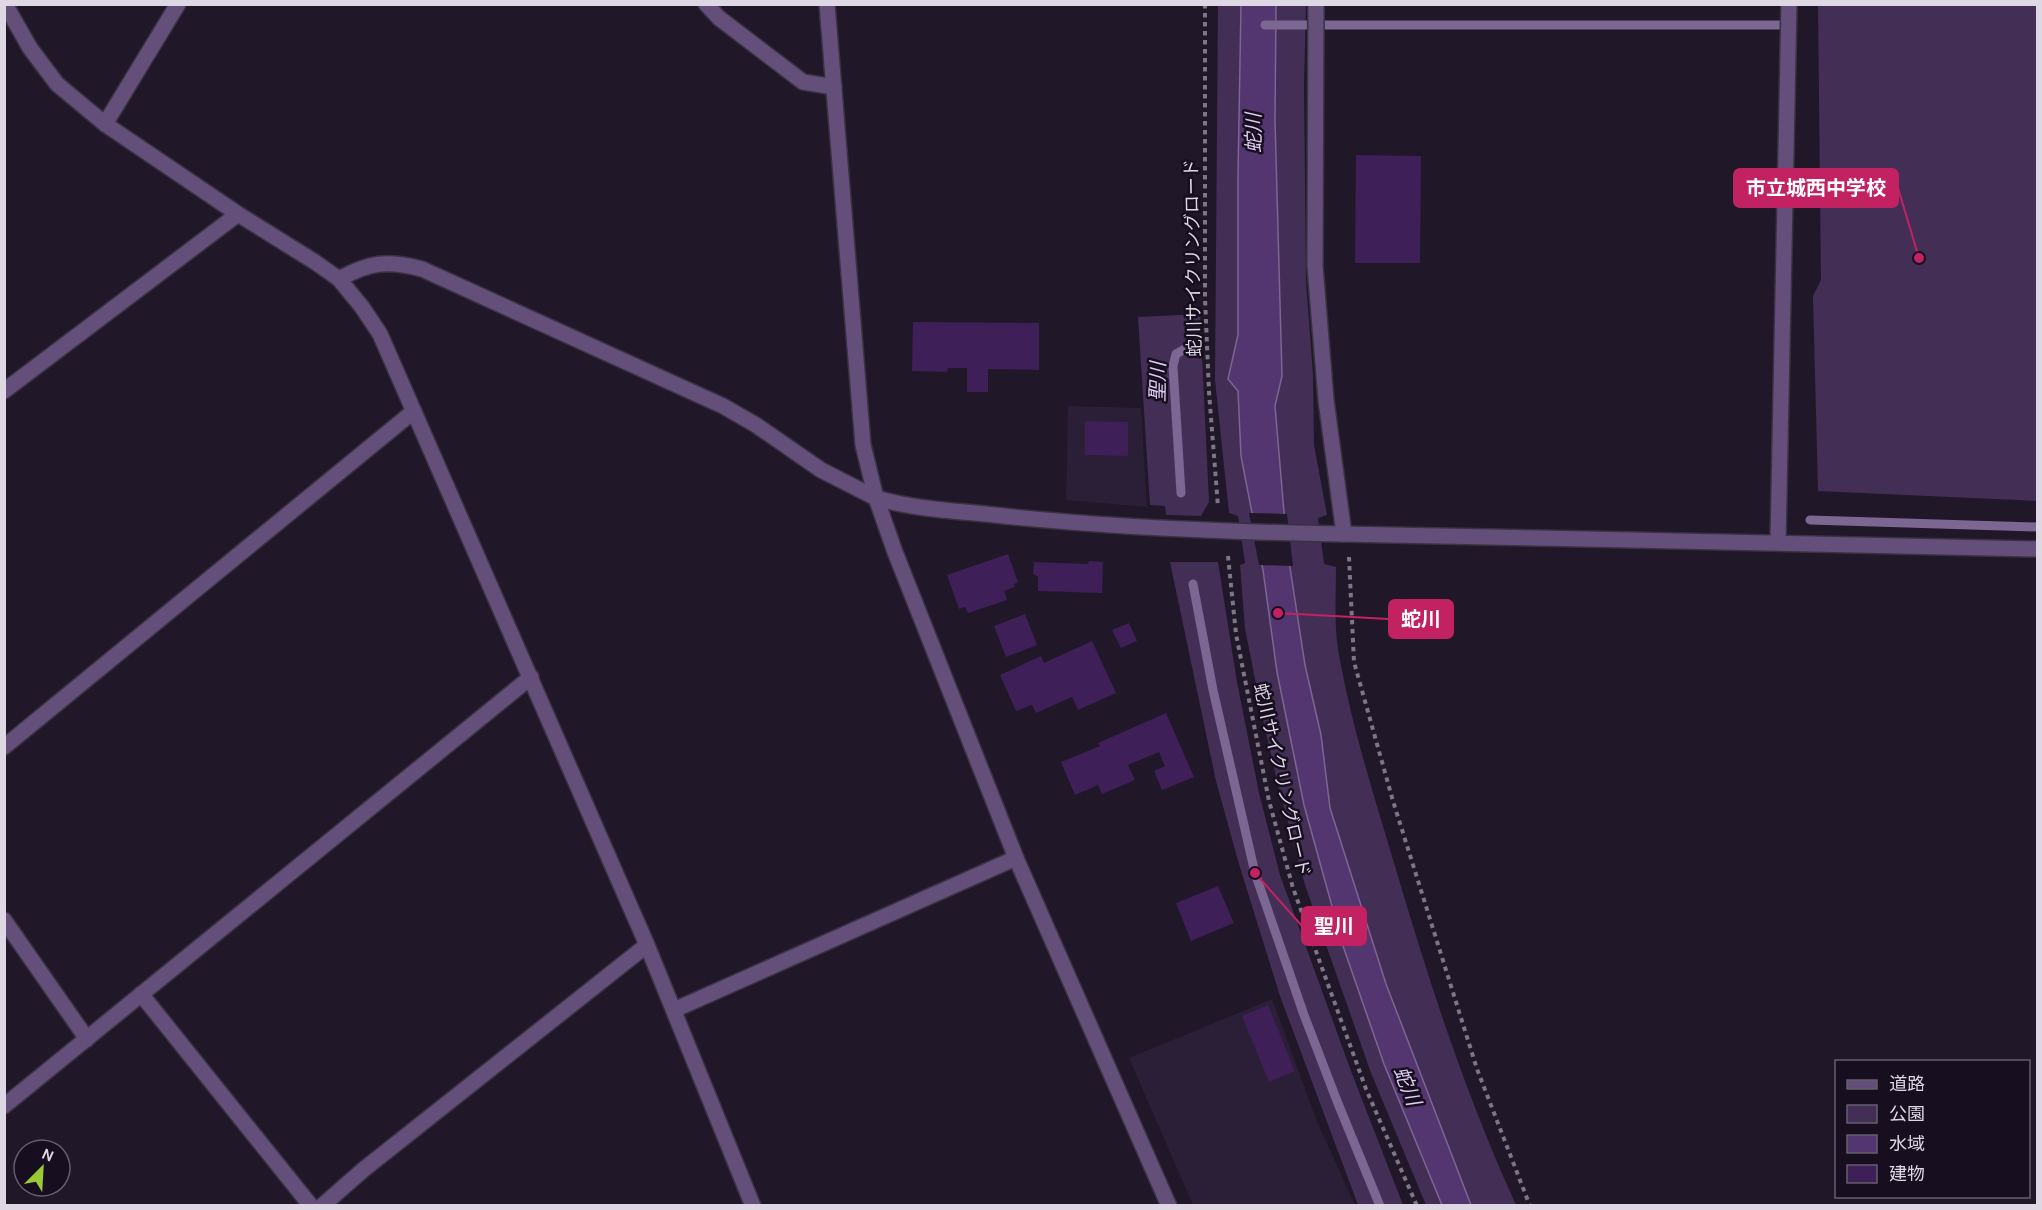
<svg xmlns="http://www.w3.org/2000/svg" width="2042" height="1210" viewBox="0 0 2042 1210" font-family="Karla,'Noto Sans JP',sans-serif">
<rect width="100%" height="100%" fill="#201729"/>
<path fill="#2b1f37" d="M1068,406l73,2 6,99 -81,-7z
M1272,999l46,125 37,81h-162l-64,-147z"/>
<path fill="#432f56" d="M1218,5h23l-3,171v159l-10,44 10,12 3,65 22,114 14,102 107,392 58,141h-16l-55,-132 -66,-188 -27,-100 -16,-70 -17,-87 -5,-63 5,-2 -7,-47 -9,-3 -14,-133z
M1276,5h30l-2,80 2,197 7,93 1,70 13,70 -9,3 6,46 12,3c0,27 -2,56 2,82 13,76 37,150 59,224 33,112 70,225 119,332h-45l-85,-221 -56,-176 -9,-73 -16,-70 -18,-117 -12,-142 7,-30 -7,-256z
M1818,5h219v496l-219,-10 -5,-195 8,-16z
M1200,314l9,188 -8,14 -35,-1 -1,-9 -15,-1 -12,-188z
M1170,562h48l19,120 22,111 21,82 71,196 52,134h-45l-78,-209 -41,-132 -23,-83z"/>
<path fill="#53356f" stroke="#7c6692" stroke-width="1.5" d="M1241,5h35l-1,115 7,256 -7,30 12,142 18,117 16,70 9,73 56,176 85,221h-29l-58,-141 -41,-118 -39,-141 -27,-133 -14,-102 -22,-114 -3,-65 -10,-12 10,-44v-159z"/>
<path fill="#201729" d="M1249,513l38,1 6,52 -34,-1z"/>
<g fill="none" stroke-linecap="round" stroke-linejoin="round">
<path stroke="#7c6692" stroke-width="9" d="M1265,25h514
M1181,493l-8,-127 3,-12 9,-5
M1810,520l228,7
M1193,584l20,106 42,183 49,142 33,86 43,105"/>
</g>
<path fill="#3e1f58" d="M1356,155l65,1 -1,107h-65z
M913,322l126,1v47l-51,-1v23h-21v-24h-19l-1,4 -35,-1z
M1085,421l43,1v34l-43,-1z
M1008,554l10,28 -4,2 1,3 -11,4 3,9 -39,13 -3,-6 -6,2 -12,-34z
M1089,561l14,1 -1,31 -64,-2v-14l-5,-3 1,-12 54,2z
M1025,614l12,31 -31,12 -12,-31z
M1129,623l8,18 -16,7 -9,-18z
M1092,641l24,52 -38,17 -6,-13 -36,16 -4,-8 -16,6 -16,-36 41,-19 3,7z
M1166,713l28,64 -32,13 -8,-19 11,-5 -6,-14 -31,13 7,15 -33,14 -4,-9 -23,10 -14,-33 39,-16 -2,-3z
M1218,886l16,37 -43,18 -15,-38z
M1268,1005l27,66 -26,11 -27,-66z"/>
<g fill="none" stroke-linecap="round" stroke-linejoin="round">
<defs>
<path id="service" d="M1316,4l-1,262 11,134 18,134
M105,124l73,-120
M1778,542l11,-538
M4,920l83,119
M141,994l170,212"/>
<path id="minor" d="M5,4l25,44 27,36 48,40 133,90 77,48 24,17 23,28 18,27 267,611 106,261
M706,4l13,14 84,64 31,5
M339,279c31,-17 48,-19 83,-10l301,137 33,19 65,45 55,28
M4,391l234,-177
M4,747l410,-336
M674,1010l342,-152
M4,1106l527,-429
M322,1206l41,-36 284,-225"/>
<path id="tertiary" d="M827,4l36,441 13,53 19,54 121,306 153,348
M876,498c41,12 85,13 128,18 112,12 225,16 338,18 232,5 464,9 696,15"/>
</defs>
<use href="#service" stroke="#3a3243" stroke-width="18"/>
<use href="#minor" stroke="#3a3243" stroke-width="18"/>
<use href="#tertiary" stroke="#3a3243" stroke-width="18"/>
<path stroke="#7d7685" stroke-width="4" stroke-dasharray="4.5 4.5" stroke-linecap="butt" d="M1205,4v294l4,94 9,115
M1228,556l8,78 33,167 24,87 73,201 51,117
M1349,557l5,105 39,139 84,268 53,137"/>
<use href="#service" stroke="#644f7a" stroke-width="15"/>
<use href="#minor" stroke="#644f7a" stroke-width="15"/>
<use href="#tertiary" stroke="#644f7a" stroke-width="15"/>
</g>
<g text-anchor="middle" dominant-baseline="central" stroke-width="5" stroke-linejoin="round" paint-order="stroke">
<g font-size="18" fill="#ddd8e4" stroke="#170e1f">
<text transform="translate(1193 258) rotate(-91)">蛇川サイクリングロード</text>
<text transform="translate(1282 780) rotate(77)">蛇川サイクリングロード</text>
</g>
<g font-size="20" font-style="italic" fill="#dfcef2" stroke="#170e1f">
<text transform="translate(1254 133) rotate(-91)">蛇川</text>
<text transform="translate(1158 382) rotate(-89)">聖川</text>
<text transform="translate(1407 1086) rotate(68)">蛇川</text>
</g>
</g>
<path fill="none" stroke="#c32262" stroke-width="2" d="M1919 258L1898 188M1278 613L1389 619M1255 873L1302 926"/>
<g fill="#c32262" stroke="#170e1f" stroke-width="2">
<circle cx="1919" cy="258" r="6"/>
<circle cx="1278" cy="613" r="6"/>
<circle cx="1255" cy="873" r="6"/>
</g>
<g fill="#c32262" stroke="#c32262" stroke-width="2">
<rect x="1734" y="169" width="164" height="38" rx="6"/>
<rect x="1389" y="600" width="64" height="38" rx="6"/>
<rect x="1302" y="907" width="64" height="38" rx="6"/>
</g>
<g font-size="20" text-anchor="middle" font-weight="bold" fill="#fff">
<text x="1816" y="195">市立城西中学校</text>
<text x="1421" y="626">蛇川</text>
<text x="1334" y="933">聖川</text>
</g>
<rect width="2042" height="1210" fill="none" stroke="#ddd8e4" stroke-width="12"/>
<rect x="1835" y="1060" width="195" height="138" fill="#170e1f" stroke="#665f6e" stroke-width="1.5"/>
<rect x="1847" y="1080" width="30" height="9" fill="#644f7a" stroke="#665f6e" stroke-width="1.5"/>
<text x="1889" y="1090" font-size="18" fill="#ddd8e4">道路</text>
<rect x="1847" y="1105" width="30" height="18" fill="#432f56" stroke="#665f6e" stroke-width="1.5"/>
<text x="1889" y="1120" font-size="18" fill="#ddd8e4">公園</text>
<rect x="1847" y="1135" width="30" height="18" fill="#53356f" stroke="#665f6e" stroke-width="1.5"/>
<text x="1889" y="1150" font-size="18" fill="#ddd8e4">水域</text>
<rect x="1847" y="1165" width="30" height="18" fill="#3e1f58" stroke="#665f6e" stroke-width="1.5"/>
<text x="1889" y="1180" font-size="18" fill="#ddd8e4">建物</text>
<g transform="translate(42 1168) rotate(24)"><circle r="28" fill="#170e1f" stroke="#665f6e" stroke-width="1.5"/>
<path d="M0-4.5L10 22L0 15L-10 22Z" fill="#9acb35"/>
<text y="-9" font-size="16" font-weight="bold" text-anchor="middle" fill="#ddd8e4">N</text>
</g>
</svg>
